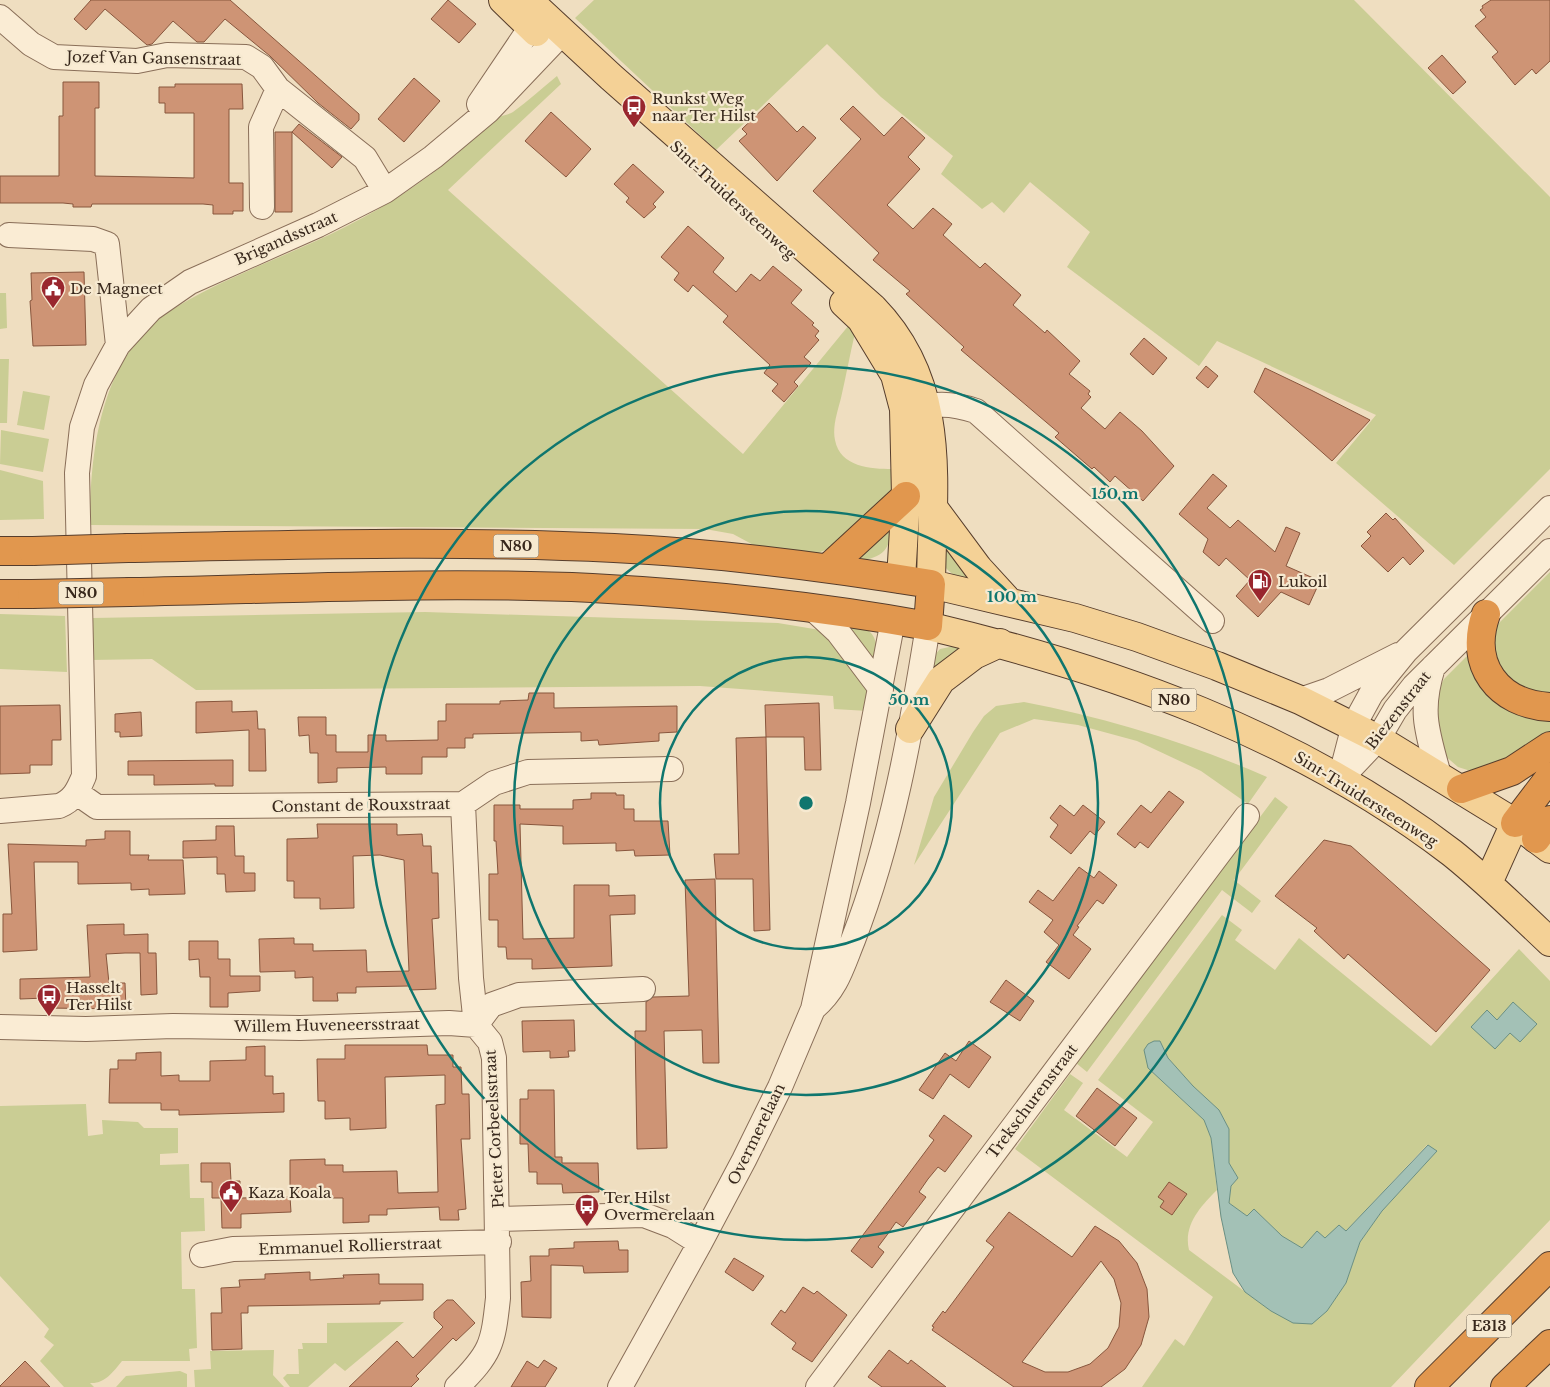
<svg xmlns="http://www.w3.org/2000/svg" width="1550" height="1387" viewBox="0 0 1550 1387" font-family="'Libre Baskerville',serif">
<rect width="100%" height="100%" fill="#efdec0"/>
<path fill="#cacd94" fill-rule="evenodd" d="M594,0h760l196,197v272l-96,96 -118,-102 40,-48 -159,-74 -18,25 -132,-99 23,-35 -60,-50 -26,31 -12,-11 -10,7 -41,-35 12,-18 -72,-59 -54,-53 -111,106 -141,-132z
M557,76l4,8 -113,106 295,264 106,-129 6,8c-5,21 -9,43 -14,65 -3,12 -9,29 -6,42 5,27 36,29 57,29l1,16 -4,13 -57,49 -16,7 -57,-6 -26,-14 -28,-5 -615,-4c0,-75 11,-169 80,-214 55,-35 119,-55 177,-85 40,-20 76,-44 110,-72 11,-10 19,-25 31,-33 7,-5 18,-5 25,-9 15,-11 29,-24 44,-36z
M0,293h6l1,35 -7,1z
M0,359h9l-2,64h-7z
M23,391l27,5 -6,34 -27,-5z
M1,430l48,9 -6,33 -43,-8z
M0,470l43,11 1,38 -44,1z
M890,524c3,30 -13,36 -39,37z
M938,528l33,52c-34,-6 -30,-23 -33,-52z
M1550,572v126l-27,-6 -25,-17 -9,-24 6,-24z
M425,612l353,11 42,7 20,15 33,47 -5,19 -34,-2 -1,-13 -133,-10 -504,4 -44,-31 -61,1 2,-42z
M0,614l65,2 2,56 -67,-3z
M848,625c31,1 30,20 29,45z
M959,645l12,2 -41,34 1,-22 9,-10z
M1467,656l11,22 72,38v20l-70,38 -22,-7 -15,-13 -10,-54 11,-21z
M1024,702c84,16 165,41 243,75l-19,27 -47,-33 -64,-30 -59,-16 -44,-6 -34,14 -86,132 20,-68 39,-65 11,-16 12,-10z
M1275,797l13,10 -54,73 27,21 -9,12 -30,-23 -135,182 -11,-9z
M1222,915l20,15 -7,10 40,30 24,-32 132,108 88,-97 31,32v239l-159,167h-249l33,-48 9,7 29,-49 -198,-148 55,-75 13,9 -19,27 63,47 26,-35 -55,-42zM1160,1041l8,17 25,28 26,24 10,19v34l9,15 -7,8 -2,17 18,13 7,-7 28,27 20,12 44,-17 81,-86 10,6 -55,60 -22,31 -14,41 -19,28h-56l-82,-61c-6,-25 12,-44 28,-60l-6,-52 -7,-18 -56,-52z
M86,1104l2,32 15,-2 -1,-14 36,2 6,6h34v25l-18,1v11l29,-1 1,34h14l1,33 -24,1 1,57h13l2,59 -8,1 1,12h-68c-9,11 -17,23 -32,22l4,4h-30l-24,-26 14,-16 -10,-8 5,-8 -49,-53v-170z
M404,1322l-59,49 -10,-8 -27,24h-18l-7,-9 4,-4h12l-1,-25h5l-1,-6h25v-20z
M274,1350l-1,25 11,12h-89l-1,-17 17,-1 -1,-18z
M180,1371l7,3v13h-71l10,-11z"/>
<path fill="#a3c1b6" stroke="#6a8f83" d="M1513,1002l24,22 -17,18 -10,-9 -15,16 -24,-22 16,-17 10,10z
M1154,1041h6l8,17 25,28 26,24 10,19v34l9,15 -7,8 -2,17 18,13 7,-7 28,27 20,12 15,-17 8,7 14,-13 7,6 82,-86 9,6 -55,60 -22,31 -14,41 -19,28 -15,13 -19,-1 -22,-12 -26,-19 -12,-19 -12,-56 -10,-79 -7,-18 -56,-52 -4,-18 4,-6z"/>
<path fill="#ce9475" stroke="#88563d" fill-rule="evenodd" d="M91,0h139l129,114v6l-8,9 -33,-26 -48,-47 -45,-37 -21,23h-7l-24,-21 -21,23 -5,1 -42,-36 -19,21 -12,-11z
M448,0l28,24 -17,19 -28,-24z
M1491,0h59v61l-14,13 -4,-5 -17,16 -23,-28 6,-5 -23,-26 11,-9 -6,-7 3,-2 -1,-2z
M1442,55l24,27 -13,12 -25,-26z
M414,78l26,23 -36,41 -26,-23z
M63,82h36v26h-4v68l56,1 43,1v-65h-29v-10h-6v-16h16v-3h67l1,25h-14v74h14v28h-10v3h-20v-9l-10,-1h-111l-1,3h-18v-3l-10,-1h-63v-27h59v-60h4z
M769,103l28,29 6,-6 13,12 -39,43 -38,-40 8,-7 -5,-5z
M853,106l31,30 18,-19 23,21 -17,19 12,12 -33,36 26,24 20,-21 19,16 -9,11 37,33 5,-5 36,32 -8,10 32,28 2,-3 33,31 -11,13 21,17 -2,3 3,3 -10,11 24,21 15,-17 22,19 32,35 -31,35 -28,-25 -5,6 -16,-15 -2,2 -37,-32 4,-4 -98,-83 3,-3 -58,-53 4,-3 -37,-31 6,-7 -66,-62 48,-52 -21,-20z
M551,112l40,37 -25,28 -41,-36z
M299,124l43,33 -10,11 -40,-36z
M275,132h17v80h-17z
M633,164l31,28 -11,12 3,3 -12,11 -18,-16 3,-4 -15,-14z
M688,226l36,32 -11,14 23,20 15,-18 9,7 13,-15 29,24 -11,13 23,20 -2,2 7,6 -4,5 4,4 -15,17 7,6 -17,19 4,4 -14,16 -12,-11 6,-7 -14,-11 6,-8 -47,-43 5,-6 -35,-31 -5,7 -14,-12 5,-7 -18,-16z
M84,272l2,73 -53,1 -3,-45 2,-1 -1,-27z
M1144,338l23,20 -14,17 -23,-21z
M1206,366l12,10 -10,12 -12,-10z
M1265,368l46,22 59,30 -38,41 -78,-69z
M1213,474l14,12 -20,22 23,20 8,-8 37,32 11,-25 14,6 -14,33 34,15 -11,24 -28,-13 -23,25 -22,-21 14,-16 -24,-22 -7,8 -16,-14 5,-13 -29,-25z
M1386,513l7,7 2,-2 29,33 -14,14 -7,-8 -15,15 -27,-26 10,-10 -4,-4z
M529,693h25v15l123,-2v26l-18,1v8l-60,4 -1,-5 -17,1v-9l-108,2v4h-8v10h-18v9h-25v17h-36v-7l-49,1v14l-19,1v-30h-8l-1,-18 -10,1 -1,-19h28v18h10v17h32v-17h18v6l52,-1v-19h8v-17h54v-3l28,-1z
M232,701v11l25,-1 1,18h7l1,42h-17v-41l-53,3v-31z
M819,703l2,67h-16l-1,-33h-38l-1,-32z
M60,705l1,35h-9v25h-22v8l-30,1v-68z
M141,712l1,24 -22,1v-5h-5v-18z
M766,737l4,193 -16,1 -1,-52h-37l-2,-25h25l-3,-116z
M233,760v26h-18v-2l-61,1v-10h-26v-14z
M1169,791l15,11 -36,46 -8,-6 -5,6 -18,-14 24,-29 10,8z
M591,793h25v2h8v14h10v12h34l2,34 -35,1 -1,-6 -18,1v-8l-53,1v-18l-43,-2 3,115 51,-1v-53h35v11l26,-1v19l-25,1 2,51 -80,3v-10h-25l-1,-12h-8v-27h-9v-46h9l-2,-33h-2v-36h26v4h53v-9l18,-1z
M1060,805l14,11 9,-11 22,17 -10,13 -5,-4 -19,23 -21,-17 8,-12 -8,-7z
M317,824h80v11l25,-1 1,12h8l1,27h6l1,45 -7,1 4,70 -26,1 -1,-4 -53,1v6h-19l1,8h-25v-24l-18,1v-7l-35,1 -1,-33 35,-1v6h19v7l53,-1 1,22 42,-1 -5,-111 -24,-5 -27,1 1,52 -34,1v-11h-26v-17h-7v-42l31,-1z
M216,826h18l1,30h9v17h11v18l-29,1 -1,-18h-8v-17l-34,1v-17l33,-1z
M105,831h25v24h19l-1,5h35l2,34 -36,1v-6l-18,1v-7l-53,1v-22h-44l3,88 -34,2v-38h9l-4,-70 78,2v-6l19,-1z
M1324,840l27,6 139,124 -54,62 -88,-78 -4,5 -30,-28 3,-3 -42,-32z
M1079,867l15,11 5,-7 18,14 -14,19 -6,-4 -20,26 2,1 -6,8 18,14 -22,30 -23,-17 13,-17 -15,-13 9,-12 -24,-18 9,-12 15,11z
M715,879l4,184h-16l-1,-33 -38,1 3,117 -30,1 -2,-118h11v-29l7,-5 36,-1 -4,-116z
M124,924v11l24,-1v19h8l1,41 -16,1 -1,-42h-15l-19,1 3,29h16l1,26 -80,-1v-10l-26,1v-20l70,-2 -3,-52z
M189,941h29v18h12v17h30v15l-32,2v14h-18v-30h-10l-1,-18 -10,1z
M1006,980l28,21 -14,20 -30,-19z
M574,1020l1,31h-7l1,6 -19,1v-7l-27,1 -1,-31z
M969,1041l22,16 -22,31 -19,-14 -17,25 -14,-9 26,-37 11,8z
M345,1045h82l1,10h25v12h8l1,27h7l1,45h-9l5,70 -8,1 1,10h-19l-1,-13 -52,2v6h-18v7l-26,1v-25h-18v-6l-35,1v-33l35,-1v6h18v7l54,-1 1,22 40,-1 -2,-87 9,-1v-29l-60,2 1,51 -36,2v-12l-25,1v-18h-7l-1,-42h28z
M265,1046v30h8v18l11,-1v19l-105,3v-5h-18v-7h-52l1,-34h8v-9h18v-7l25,-1v24l18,-1v6h31v-20l36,-1v-13z
M1097,1088l40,30 -22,28 -39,-30z
M528,1090h26l1,67h7v6h36l1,29 -36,1 -1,-9h-25v-12h-8l-1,-28h-8v-45h8z
M944,1115l28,21 -27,36 -7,-5 -10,12 -9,13 7,5 -23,30 -7,-5 -9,13 -9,12 6,5 -12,16 -21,-17 83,-111 -5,-4z
M201,1163h29l1,18h9v17l50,-1 1,15 -50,2v14h-19l-1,-30h-9v-16h-11z
M1169,1182l18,12 -15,21 -12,-8 4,-6 -6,-4z
M1009,1212l63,45 23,-31 24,15 18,22 10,26 2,28 -8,28 -16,24 -24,18h-87l-82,-57 2,-3 -2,-1 11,-15 2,2 49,-66 -8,-6zM1101,1261l13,18 7,24 -2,24 -11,21 -18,16 -22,8h-23l-23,-10z
M618,1241l1,9h9v22l-44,1 -1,-7 -32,-1v53l-29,-1 -1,-35 10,-1 -1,-25h19v-7l25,-1v-6z
M734,1258l30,18 -11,15 -28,-19z
M310,1272v8l34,-2 -1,-3 36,-1v10h44v16l-43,1v3l-132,2v7h-7l1,36 -30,1 -1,-37h11l-1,-25 19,-1 -1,-7 26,-1v-5z
M803,1287l11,7 3,-3 30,24 -35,47 -20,-13 4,-6 -25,-19 10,-14 4,3z
M447,1300h6l22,23 -19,18 -3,-3 -37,38 3,3 -8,8h-62l48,-46 16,17 30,-31 -9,-9v-6z
M889,1350l19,14 3,-4 35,27h-64l-14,-10z
M544,1360l13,8 -12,19h-34l16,-26 11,7z
M25,1361l25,26h-50v-1z"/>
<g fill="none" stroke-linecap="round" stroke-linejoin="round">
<defs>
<path id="minor" d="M0,17l31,27 23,13 83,4 30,-6 79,2 16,10 16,22 87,69 20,33
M479,104l52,-77 11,-13
M262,207l-1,-80 17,-38
M9,235l84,4 14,5 11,101
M908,409c27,-5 41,-7 68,2l236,210
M812,608l26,24 43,57
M1433,667c-14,44 -6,65 6,108
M1300,700l29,-10 69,-35
M1342,777l36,-38 17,-29 19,-24 136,-135
M1340,779l14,-54 17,-31 35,-43 144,-143
M77,793l20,14 366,-3 31,-21 34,-11 143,-3
M0,811l59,-5c15,-6 19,-16 25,-30l-7,-303 5,-46 14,-42 22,-40 33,-36 39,-27 128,-57 67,-34 48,-34 55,-46 75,-79
M814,1008c23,-20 28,-41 39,-68 39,-100 58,-208 75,-314
M476,1025l15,-20 28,-10 124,-6
M0,1027l86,2 87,-3 127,2 149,-5 27,2
M499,1219l145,-4 29,11 27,17
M202,1255l31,-6 266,-7
M457,1387c34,-34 36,-42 41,-89l-4,-240 -4,-16 -14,-17 -5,-47 -8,-174
M620,1387l80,-144 44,-83 36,-73 33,-78 45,-206 35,-183
M818,1387l429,-571"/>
<path id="major" d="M503,0l33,32
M528,0l83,77 262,231c76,78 59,176 58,276l144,34 62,19 80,29 83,34 78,39 137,84 35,26
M844,303l17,16 34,56 9,34 2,87 -5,83
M932,506l46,62 31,34
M928,626c186,44 370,109 524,227 35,28 66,59 98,89
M910,729l31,-49 33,-25 26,-12
M1488,883l27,-60"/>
<path id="highway" d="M128,548c162,-3 324,-8 486,0 106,5 212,19 317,36l-3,42c-111,-20 -223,-32 -336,-38 -154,-7 -308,1 -462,4
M0,551h33
M828,568l78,-72
M0,594h32
M1486,614c-18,51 12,90 64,93
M1461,789l51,-18 38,-25
M1515,823l35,-46
M1536,839l14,-19
M1429,1387l121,-121
M1505,1387l45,-43"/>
</defs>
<use href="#minor" stroke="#896e58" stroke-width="26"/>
<use href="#major" stroke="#563d2c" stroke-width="30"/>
<use href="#highway" stroke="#563d2c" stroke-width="30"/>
<use href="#minor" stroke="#faecd4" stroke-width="24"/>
<use href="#major" stroke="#f4d196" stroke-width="28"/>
<use href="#highway" stroke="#e1974e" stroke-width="28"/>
<defs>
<path id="highway-bridge" d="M33,551l95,-3
M32,594l98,-2"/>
</defs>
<use href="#highway-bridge" stroke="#563d2c" stroke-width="30" stroke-linecap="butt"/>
<use href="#highway-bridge" stroke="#e1974e" stroke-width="28"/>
</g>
<g fill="none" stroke="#0f766e" stroke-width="2.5">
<circle cx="806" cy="803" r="146"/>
<circle cx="806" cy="803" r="292"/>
<circle cx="806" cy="803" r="437"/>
</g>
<defs>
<symbol id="bus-pin" viewBox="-11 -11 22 30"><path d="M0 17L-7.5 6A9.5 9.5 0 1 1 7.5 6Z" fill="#99262e" stroke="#f6e9d0"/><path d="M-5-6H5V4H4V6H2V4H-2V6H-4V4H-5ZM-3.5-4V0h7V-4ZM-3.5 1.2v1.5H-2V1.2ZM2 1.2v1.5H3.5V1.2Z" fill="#fff"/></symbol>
<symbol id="civic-pin" viewBox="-11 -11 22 30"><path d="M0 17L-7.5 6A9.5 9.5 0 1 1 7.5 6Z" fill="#99262e" stroke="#f6e9d0"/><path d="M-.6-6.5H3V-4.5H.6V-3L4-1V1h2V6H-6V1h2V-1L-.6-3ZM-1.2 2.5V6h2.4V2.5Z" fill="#fff"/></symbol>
<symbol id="fuel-pin" viewBox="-11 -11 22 30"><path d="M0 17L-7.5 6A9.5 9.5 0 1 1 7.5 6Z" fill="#99262e" stroke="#f6e9d0"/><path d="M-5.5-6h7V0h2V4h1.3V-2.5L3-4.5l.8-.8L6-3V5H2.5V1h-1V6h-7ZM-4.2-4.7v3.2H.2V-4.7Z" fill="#fff"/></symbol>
</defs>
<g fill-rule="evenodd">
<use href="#bus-pin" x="620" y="93" width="28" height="38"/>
<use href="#civic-pin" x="39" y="274" width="28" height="38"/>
<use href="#fuel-pin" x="1246" y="567" width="28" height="38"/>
<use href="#bus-pin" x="35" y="982" width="28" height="38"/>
<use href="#civic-pin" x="217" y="1178" width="28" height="38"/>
<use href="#bus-pin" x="573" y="1192" width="28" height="38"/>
</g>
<g text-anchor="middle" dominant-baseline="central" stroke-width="4.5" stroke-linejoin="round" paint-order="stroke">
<g fill="#f6e9d0" stroke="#716252" stroke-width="1">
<rect x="493.5" y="534.5" width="45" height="23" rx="4"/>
<rect x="58.5" y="581.5" width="45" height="23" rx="4"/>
<rect x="1151.5" y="688.5" width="45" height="23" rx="4"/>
<rect x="1466.5" y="1314.5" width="45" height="23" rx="4"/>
</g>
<g font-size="14" font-weight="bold" fill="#38281c">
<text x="516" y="546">N80</text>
<text x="81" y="593">N80</text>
<text x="1174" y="700">N80</text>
<text x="1489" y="1326">E313</text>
</g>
<g font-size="15" fill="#38281c" stroke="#f6e9d0">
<text transform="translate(154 58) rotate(1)">Jozef Van Gansenstraat</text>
<text transform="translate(733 200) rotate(43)">Sint-Truidersteenweg</text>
<text transform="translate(286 238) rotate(-24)">Brigandsstraat</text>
<text transform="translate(1398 710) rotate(-52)">Biezenstraat</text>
<text transform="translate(1366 799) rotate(32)">Sint-Truidersteenweg</text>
<text transform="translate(361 805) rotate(-1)">Constant de Rouxstraat</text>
<text transform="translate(327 1025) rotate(-1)">Willem Huveneersstraat</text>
<text transform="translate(1032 1101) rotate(-53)">Trekschurenstraat</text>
<text transform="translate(494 1129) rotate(-93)">Pieter Corbeelsstraat</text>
<text transform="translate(756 1134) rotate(-64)">Overmerelaan</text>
<text transform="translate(350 1246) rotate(-2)">Emmanuel Rollierstraat</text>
</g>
<g font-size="15" fill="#38281c" stroke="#f6e9d0" text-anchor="start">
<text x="652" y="98">Runkst Weg<tspan x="652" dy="17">naar Ter Hilst</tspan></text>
<text x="70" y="288">De Magneet</text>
<text x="1278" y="581">Lukoil</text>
<text x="66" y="987">Hasselt<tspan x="66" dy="17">Ter Hilst</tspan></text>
<text x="248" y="1192">Kaza Koala</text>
<text x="604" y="1197">Ter Hilst<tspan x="604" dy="17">Overmerelaan</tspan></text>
</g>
</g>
<circle cx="806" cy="803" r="8" fill="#0f766e" stroke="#f6e9d0" stroke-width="2.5"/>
<g font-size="15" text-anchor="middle" font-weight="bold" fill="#0f766e" stroke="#f6e9d0" stroke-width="4.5" stroke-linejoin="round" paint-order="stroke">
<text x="1115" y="499">150 m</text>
<text x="1012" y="602">100 m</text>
<text x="909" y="705">50 m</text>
</g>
</svg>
